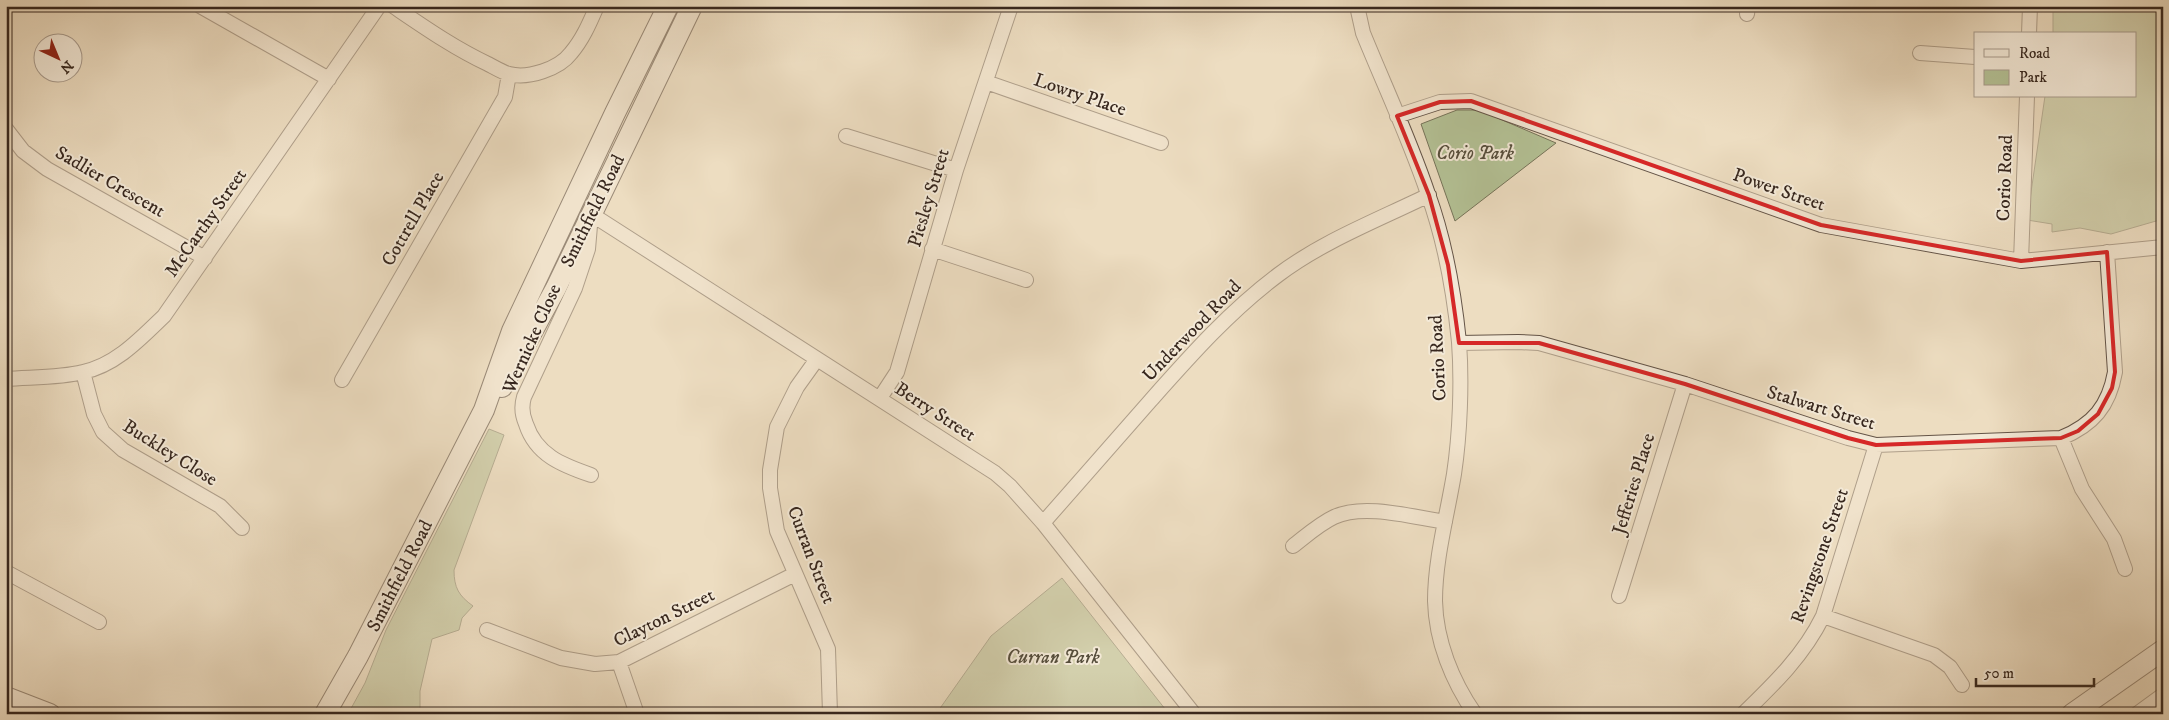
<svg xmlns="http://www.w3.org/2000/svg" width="2169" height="720" viewBox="0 0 2169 720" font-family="'IM FELL DW Pica',serif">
<rect width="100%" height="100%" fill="#edddc1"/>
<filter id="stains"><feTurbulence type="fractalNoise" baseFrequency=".004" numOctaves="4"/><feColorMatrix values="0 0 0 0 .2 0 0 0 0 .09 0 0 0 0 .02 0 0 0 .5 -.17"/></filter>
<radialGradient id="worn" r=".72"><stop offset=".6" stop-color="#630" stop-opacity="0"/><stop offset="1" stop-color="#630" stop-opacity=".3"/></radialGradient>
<path fill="#b4c296" stroke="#76745a" d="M2053,6h110v213l-52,15 -31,-6 -28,4v-8l-25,-4 18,-124h90v-62h-82z
M1457,110h22l77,33 -101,78 -34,-97z
M489,429l15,6 -50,135c0,18 5,26 19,36l-11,12 -3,12 -27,9 -12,52v23h-72l17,-31 21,-53z
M1062,578l107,136h-233l55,-78z"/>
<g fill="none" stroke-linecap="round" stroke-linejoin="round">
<defs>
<path id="minor" d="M200,6l129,73
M393,6c31,21 61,42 95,58 6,3 14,8 21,10 19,5 50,-5 62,-21 12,-14 19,-31 26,-47
M1357,6l6,27c22,54 47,107 65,161 17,47 26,98 31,148 3,40 1,92 -5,132 -7,42 -19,85 -19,127 1,40 17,80 40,113
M1747,14l1,-8
M2029,34l1,-28
M1920,53l55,4
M986,82l175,61
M1397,116l43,-14 31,-1 350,124 200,36 142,-14
M6,129l17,22 24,18 158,89
M846,136l110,34
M932,249l94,31
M2021,261l6,-165
M1459,343l59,-1 21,1 146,41 163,54 28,7 185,-7c32,-13 48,-32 54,-66l-8,-120
M817,359l-20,28 -20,40 -7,43v18l7,43 51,118 2,65
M83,372l11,42 9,18 20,18 97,56 22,22
M6,379c24,-2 54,-1 77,-7 33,-7 57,-33 81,-56l215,-310
M342,380l163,-283 4,-23
M880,398l17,-26 59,-202 55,-164
M2061,438l21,51 32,50 11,30
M591,475c-29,-10 -55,-20 -65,-51 -4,-9 -5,-17 -2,-27l51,-109 13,-39 3,-35 404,259 15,13 33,37 151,191
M1043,523c36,-41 72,-82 108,-123 40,-45 79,-89 127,-125 45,-34 100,-55 151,-80
M1293,546c13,-10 26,-22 41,-29 30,-14 78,0 111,5
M6,572l93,50
M1619,596l66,-212
M1823,616l111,39 16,12 12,18
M487,630l74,28 34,6 24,-2 176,-88
M619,662l18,52
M1743,714c31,-30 61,-59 80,-98l53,-171
M2137,714l26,-19"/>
<path id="secondary" d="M502,387l54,-99 136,-282
M6,697l44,17
M325,714l33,-58 126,-246 28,-79 103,-218 53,-107
M2072,714l91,-64"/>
</defs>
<use href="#minor" stroke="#645447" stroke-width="16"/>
<use href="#secondary" stroke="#37271e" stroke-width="22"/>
<use href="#minor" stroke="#f3e9d7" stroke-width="14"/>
<use href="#secondary" stroke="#f3e9d7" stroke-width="20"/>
</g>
<path d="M0 0H2169V720H0ZM1471,101l350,124 200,36 86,-9 8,120 -3,16 -14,26 -20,17 -17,7 -185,7 -28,-7 -163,-54 -146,-41h-80l-11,-78 -19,-70 -32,-79 43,-14z" fill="#edddc1" fill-opacity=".55" fill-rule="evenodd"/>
<path fill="none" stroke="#d62828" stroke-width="4" stroke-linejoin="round" d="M1471,101l350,124 200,36 86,-9 8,120 -3,16 -14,26 -20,17 -17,7 -185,7 -28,-7 -163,-54 -146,-41h-80l-11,-78 -19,-70 -32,-79 43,-14z"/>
<g text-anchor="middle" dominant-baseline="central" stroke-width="4" stroke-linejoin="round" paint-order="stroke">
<g font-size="19" fill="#37271e" stroke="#f3e9d7">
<text transform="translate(1080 95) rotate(19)">Lowry Place</text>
<text transform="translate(2005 178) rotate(-88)">Corio Road</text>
<text transform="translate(110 182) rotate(30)">Sadlier Crescent</text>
<text transform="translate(1779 190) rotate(19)">Power Street</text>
<text transform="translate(929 198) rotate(-73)">Piesley Street</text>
<text transform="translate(593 211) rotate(-64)">Smithfield Road</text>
<text transform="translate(413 219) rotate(-60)">Cottrell Place</text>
<text transform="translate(206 223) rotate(-55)">McCarthy Street</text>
<text transform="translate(1192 331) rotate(-46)">Underwood Road</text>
<text transform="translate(532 339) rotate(-66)">Wernicke Close</text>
<text transform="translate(1438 358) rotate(-93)">Corio Road</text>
<text transform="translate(1821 408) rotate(17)">Stalwart Street</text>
<text transform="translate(935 412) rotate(33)">Berry Street</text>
<text transform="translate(170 453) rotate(32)">Buckley Close</text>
<text transform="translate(1634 484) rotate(-73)">Jefferies Place</text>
<text transform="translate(811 555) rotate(69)">Curran Street</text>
<text transform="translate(1820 556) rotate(-71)">Revingstone Street</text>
<text transform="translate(400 576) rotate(-63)">Smithfield Road</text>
<text transform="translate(664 618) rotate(-26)">Clayton Street</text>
</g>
<g font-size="19" font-style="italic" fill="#564e3c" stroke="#f3e9d7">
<text x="1475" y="153">Corio Park</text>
<text x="1053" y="657">Curran Park</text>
</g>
</g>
<rect width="2169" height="720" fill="none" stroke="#edddc1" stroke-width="25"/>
<rect x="8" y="8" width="2154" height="705" fill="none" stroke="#37271e" stroke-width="2.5"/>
<rect x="12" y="12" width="2144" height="695" fill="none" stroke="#37271e"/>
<rect x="1974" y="32" width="162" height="65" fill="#f3e9d7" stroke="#a89b8d"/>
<rect x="1984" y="49" width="25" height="8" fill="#f3e9d7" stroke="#a89b8d"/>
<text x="2019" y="58" font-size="15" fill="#37271e">Road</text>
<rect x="1984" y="70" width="25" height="15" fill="#b4c296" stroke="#a89b8d"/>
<text x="2019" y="82" font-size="15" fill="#37271e">Park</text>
<g transform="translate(58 58) rotate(136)"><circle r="24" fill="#f3e9d7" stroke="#a89b8d"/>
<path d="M0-4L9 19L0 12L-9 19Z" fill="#8f2418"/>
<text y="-8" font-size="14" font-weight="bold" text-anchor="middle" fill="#37271e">N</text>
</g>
<path d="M1976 678v8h118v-8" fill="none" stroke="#37271e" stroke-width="2.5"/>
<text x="1984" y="678" font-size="15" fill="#37271e" stroke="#f3e9d7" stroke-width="4" paint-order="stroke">50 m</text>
<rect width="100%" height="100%" filter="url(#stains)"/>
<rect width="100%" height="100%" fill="url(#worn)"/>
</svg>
